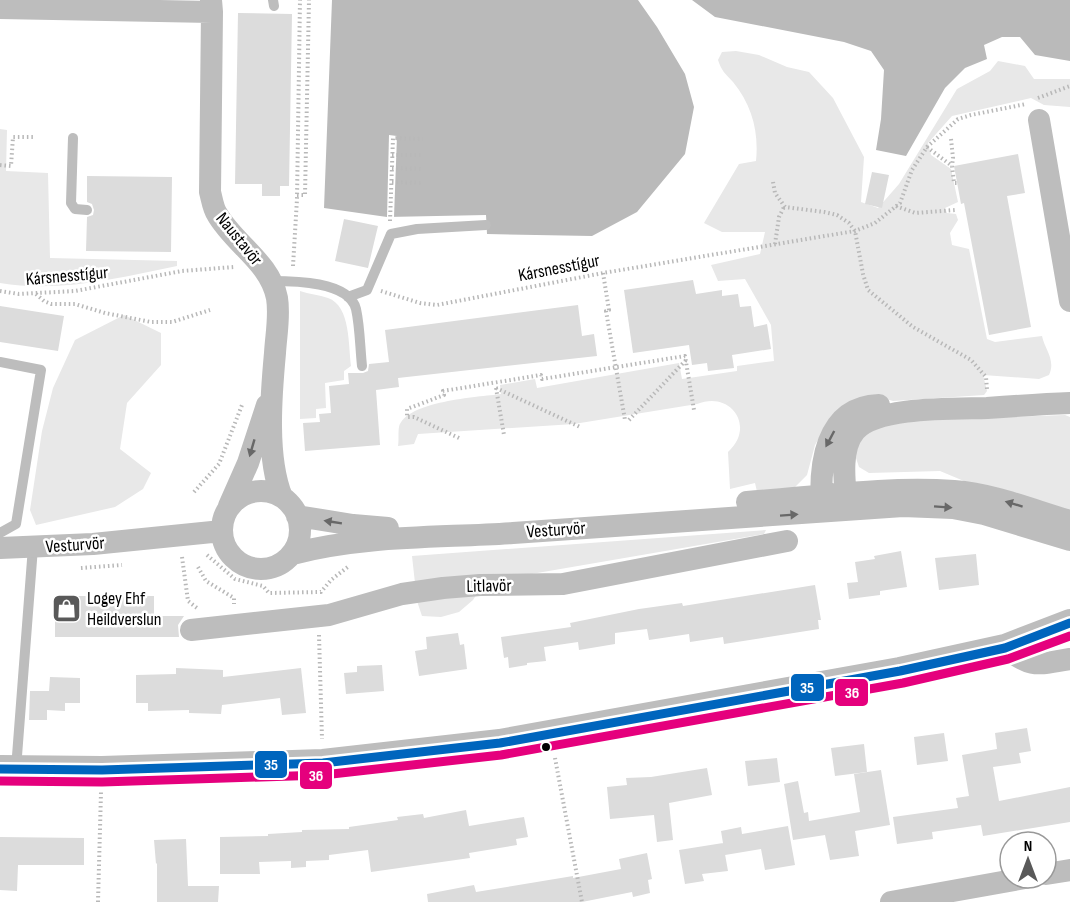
<svg xmlns="http://www.w3.org/2000/svg" width="1070" height="902" viewBox="0 0 1070 902" font-family="'Sofia Sans Condensed',sans-serif">
<rect width="100%" height="100%" fill="#fff"/>
<path fill="#e8e8e8" d="M736,51l23,4 28,12 22,5 24,26 31,59 -3,45 17,6 21,-24 58,-95 33,-18 8,-10 27,5 9,13h36v28l-26,-2 -13,-7 -79,18 -24,27 3,12 20,14 7,33 -13,6 2,5 9,1 2,6 -8,13 2,12 17,4 18,90 8,3 47,-6c3,14 14,24 7,39l-10,4 -56,-4 4,16 -3,4 -91,6 -14,-4 -53,29 -11,19 -8,30 -14,14 -35,7 -3,-13 -25,6 -2,-37c28,-25 3,-62 -31,-48l-123,20 -156,10 -4,10 -16,2c1,-6 0,-14 1,-19 7,-26 79,-30 102,-33l-1,-9 35,-6 2,9 142,-25 3,16 55,-8v-5l37,-5 -3,-36 -26,-46 -27,2 -7,-16 49,-11 5,-22h-43l-18,-9 35,-59 17,-3c3,-29 -4,-56 -23,-79 -8,-9 -11,-10 -15,-22l4,-8z
M0,129l7,1 -1,41 42,2 2,85 127,3v5c-58,12 -118,27 -177,17z
M300,291c9,3 19,4 28,7 23,8 20,48 23,68l-7,5v9l-19,3 1,25 -10,1v9l-16,1z
M124,315l37,18v32l-34,38 -7,46 31,24 -8,16 -28,18 -79,18 -6,-15 12,-79 11,-43 22,-48z
M1065,415l5,2v94l-94,-25 -36,-15 -71,2 -10,-6 -4,-12 2,-17 37,-17z
M766,530l-2,4 -262,45 -20,7 -9,14 -14,12 -18,5 -19,-1 -5,-15 -5,-45z"/>
<path fill="#bababa" d="M332,0h306l19,27 28,47 9,33 -9,47 -48,58 -45,24 -105,-2 -1,-19 -99,2 -63,-9z
M692,0h378v61l-35,-6 -15,-18h-18l-18,8 3,14 -22,9 -20,20 -39,68 -30,-6 5,-31 3,-49 -13,-19 -27,-9 -129,-25z"/>
<path fill="#fff" d="M389,135l8,1 -3,81h-7z"/>
<path fill="#dcdcdc" d="M238,13l54,1 -3,172h-9v10h-18v-12h-27z
M1018,154l7,39 -18,3 24,131 -42,8 -25,-132 -3,1 -7,-38z
M872,172l17,3 -7,33 -17,-4z
M87,176l85,1 -1,75 -85,-1 1,-34 6,-2 1,-5 -2,-6 -5,-2z
M344,219l34,7 -10,42 -33,-7z
M693,280l3,14 26,-4v6l16,-2 2,13 11,-1 3,21 13,-3 4,25 -39,6 2,13 -26,3 -1,-8 -15,2 -3,-20 -56,8 -9,-63z
M578,305l4,31 12,-2 3,22 -199,22 1,9 -23,3 4,55 -75,6 -2,-28 17,-1 -1,-8 12,-1 -2,-27 20,-2 -1,-11h15l5,-2 1,-7 20,-2 -4,-32z
M0,306l64,10 -6,35 -58,-9z
M901,551l6,36 -27,4v4l-31,4 -2,-16 11,-1 -3,-20 20,-3 -1,-3z
M976,554l3,31 -40,5 -4,-32z
M815,585l6,35h-3l1,9 -95,15 -1,-7 -33,5 -1,-8 -40,6 -2,-11 -32,4v11l-36,6 -1,-8 -34,5 2,14 -19,2v2l-18,3 -1,-11 -4,1 -3,-21 70,-10 -1,-4 69,-14 43,-6 1,3z
M55,596h99v20h30l-6,9 1,12h-124z
M458,633l2,12 4,-1 3,25 -48,7 -4,-25 12,-2 -1,-12z
M382,665l2,26 -38,3 -2,-21 13,-1v-6z
M176,668l47,2v7l78,-9 5,45 -24,2 -2,-17 -58,7 -1,9 -32,-1v-3l-41,1v-8h-12v-28l40,-1z
M50,677l30,1v25h-15v8l-18,-1v10h-18l1,-29h19z
M1027,728l4,23 -12,2 2,10 -28,4 6,34 71,-14v35l-87,14 -2,-11 -49,7 1,7 -36,5 -4,-27 65,-9 -2,-10 13,-2 -7,-41 35,-6 -2,-16z
M944,733l4,28 -31,4 -3,-28z
M864,744l3,28 -32,4 -4,-28z
M777,758l3,24 -32,4 -3,-25z
M707,768l5,27 -43,8 4,37 -16,2 -3,-27 -44,4 -3,-32 20,-2 -1,-7 25,-1z
M881,770l9,55 -35,6 4,25 -29,4 -5,-25 -32,5 -9,-56 14,-3 6,32 4,-1 1,9 51,-9 -6,-38z
M466,810l3,16 55,-9 4,20 -12,2 1,6 -48,8 1,5 -99,14 -3,-22 -39,5v5l-23,1v6l-15,1v-7l-32,1 1,12h-40v-37l48,-1v-2l34,-2v-2l47,-1v-2l49,-7 -1,-3 26,-3 1,4z
M788,826l7,39 -30,5 -4,-21 -36,6 -4,-24 20,-4 1,7z
M0,837l84,1v27h-66l-1,26 -17,-1z
M186,839l2,47h31l-1,16h-61v-39l-1,1 -2,-24z
M723,843l5,28 -26,3 2,7 -19,3 -6,-34z
M647,853l5,26 -4,1 2,13 -17,4 -1,-5 -50,10h-154l-1,-8 47,-9 2,7 97,-16v2l48,-9 -2,-10z"/>
<g fill="none" stroke-linecap="round" stroke-linejoin="round">
<path stroke="#b8b8b8" stroke-width="4" stroke-dasharray="1.5 3" stroke-linecap="butt" d="M1038,98l32,-12
M951,139l2,19 -1,8
M927,147l25,19 2,17h3
M392,155h30
M0,165l11,1 2,-29h22
M392,168l30,1
M392,182l30,1
M773,182l2,11 10,14 39,5 13,3 12,8 6,8 8,43 5,16 45,37 58,33 15,17 1,12
M297,195h8l4,-195
M896,206l19,7 40,-3
M390,221l3,-83 30,1
M775,244l4,-27 5,-10
M293,266l4,-67 3,-199
M603,273l6,37 -3,1 19,109
M0,291l19,3 56,-3 107,-20 52,-4
M381,291l39,12 17,2 166,-32 252,-42 20,-8 25,-20 12,-33 15,-23 31,-28 13,-4 55,-11
M36,294l8,7 7,3h24l30,9 46,9h21l38,-12
M496,388l84,39
M496,388l8,47
M629,420l57,-60
M459,438l-45,-21h-7v-8l37,-14 -1,-4 98,-16 1,4 143,-23 9,54
M194,492l25,-28 23,-59
M207,555l28,24 28,7 6,7 52,-1 10,-12 18,-14
M182,557l6,44 9,7
M198,567l8,14 28,17v6
M81,568l41,-3
M319,635l3,104
M555,758l27,144
M98,902l3,-110"/>
<path stroke="#bdbdbd" stroke-width="10" d="M273,0l1,6
M73,138l-2,65 4,6 12,1
M271,281c22,0 78,0 85,28 4,18 4,38 6,57
M348,297l19,-7 24,-56 26,-5 69,-4
M0,362l41,8 -25,154 -16,9
M16,769l17,-222"/>
<path stroke="#bdbdbd" stroke-width="22" d="M211,0l1,12 -2,180c2,7 3,16 7,22 17,30 53,48 60,84 3,18 -1,37 -2,55 -4,43 -9,105 7,144
M0,8l212,4
M1039,120l31,181
M222 530a39 39 0 1 1 78 0a39 39 0 1 1-78 0Z
M747,502c68,-5 139,-16 207,-11 40,3 78,19 116,30
M229,506l19,-43 19,-58
M847,507c-2,-22 -8,-57 8,-76 22,-25 100,-22 132,-23 28,-2 56,-4 83,-5
M822,509c-3,-42 2,-102 57,-104
M297,516l56,9 35,3
M0,548l93,-4 129,-13
M292,554c72,-19 147,-16 221,-21 130,-9 260,-18 390,-27l50,2 31,6 86,26
M191,630l138,-15 73,-21 41,-6 37,-3 83,-1 224,-43
M1005,648c28,21 32,16 65,11
M1046,874l24,-4
M891,902l134,-24"/>
<path stroke="#bdbdbd" stroke-width="28" d="M0,769l102,1 221,-7 177,-20 400,-72 105,-23 65,-25"/>
<defs>
<path id="bus-1" d="M0,769l102,1 221,-7 177,-20 400,-72 105,-23 65,-25"/>
<path id="bus-2" d="M0,781l102,1 221,-7 178,-20 402,-72 105,-24 62,-23"/>
</defs>
<use href="#bus-1" stroke="#fff" stroke-width="14"/>
<use href="#bus-2" stroke="#fff" stroke-width="14"/>
<use href="#bus-1" stroke="#0065bd" stroke-width="9"/>
<use href="#bus-2" stroke="#e5007d" stroke-width="9"/>
</g>
<defs><path id="oneway-solid" d="M-6-.8H1V-3.2L6.5 0L1 3.2V.8H-6Z" transform="scale(1.5)"/></defs>
<g fill="#686868">
<use href="#oneway-solid" transform="translate(830 439) rotate(118)"/>
<use href="#oneway-solid" transform="translate(252 448) rotate(106)"/>
<use href="#oneway-solid" transform="translate(1014 504) rotate(-163)"/>
<use href="#oneway-solid" transform="translate(943 507) rotate(4)"/>
<use href="#oneway-solid" transform="translate(789 515) rotate(-4)"/>
<use href="#oneway-solid" transform="translate(333 522) rotate(-171)"/>
</g>
<defs>
<symbol id="shop-square" viewBox="-11 -11 22 22"><rect x="-9" y="-9" width="18" height="18" rx="4" fill="#595959" stroke="#fff"/><path d="M-5-2.5h2.3a2.7 3.5 0 0 1 5.4 0H5L5.5 6h-11ZM-1.5-2.5h3a1.5 2.3 0 0 0-3 0Z" fill="#fff"/></symbol>
</defs>
<g fill-rule="evenodd">
<use href="#shop-square" x="50" y="592" width="33" height="33"/>
</g>
<circle fill="#000" stroke="#fff" stroke-width="2" cx="546" cy="747" r="5"/>
<g text-anchor="middle" dominant-baseline="central" stroke-width="5" stroke-linejoin="round" paint-order="stroke">
<g font-size="18" fill="#000" stroke="#fff">
<text transform="translate(239 239) rotate(51)">Naustavör</text>
<text transform="translate(559 268) rotate(-11)">Kársnesstígur</text>
<text transform="translate(67 276) rotate(-5)">Kársnesstígur</text>
<text transform="translate(556 530) rotate(-4)">Vesturvör</text>
<text transform="translate(75 545) rotate(-4)">Vesturvör</text>
<text transform="translate(489 586) rotate(-1)">Litlavör</text>
</g>
<g font-size="18" fill="#000" stroke="#fff" text-anchor="start">
<text x="87" y="598">Logey Ehf<tspan x="87" dy="21">Heildverslun</tspan></text>
</g>
</g>
<g stroke="#fff" stroke-width="2">
<rect x="790" y="673" width="35" height="29" rx="6" fill="#0065bd"/>
<rect x="834" y="678" width="35" height="29" rx="6" fill="#e5007d"/>
<rect x="254" y="750" width="34" height="29" rx="6" fill="#0065bd"/>
<rect x="299" y="761" width="34" height="29" rx="6" fill="#e5007d"/>
</g>
<g font-size="16" text-anchor="middle" font-weight="bold" fill="#fff">
<text x="807" y="693">35</text>
<text x="852" y="698">36</text>
<text x="271" y="770">35</text>
<text x="316" y="781">36</text>
</g>
<g transform="translate(1028 860)"><circle r="28" fill="#ffffff" stroke="#999999" stroke-width="1.5"/>
<path d="M0-4.5L10 22L0 15L-10 22Z" fill="#595959"/>
<text y="-9" font-size="16" font-weight="bold" text-anchor="middle" fill="#000000">N</text>
</g>
</svg>
